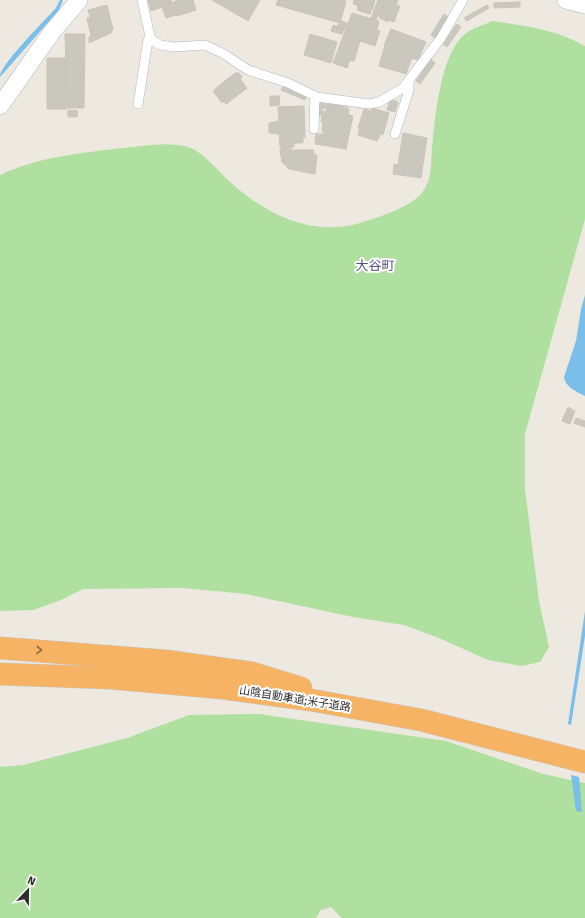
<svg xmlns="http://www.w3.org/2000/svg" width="585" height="918" viewBox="0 0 585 918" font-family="'Fira Sans','Noto Sans JP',sans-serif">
<rect width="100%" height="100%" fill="#ede9e0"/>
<path fill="#afe0a0" d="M492,21c34,5 62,8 93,25v173l-60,215v55l14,112 10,46 -9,15 -18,4 -34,-6 -49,-22 -35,-13 -51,-8 -107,-23 -63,-6 -100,1 -20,10 -29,11 -34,1v-436c37,-18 82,-22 122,-27 22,-2 44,-7 66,-1 15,5 27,21 38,31 35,34 84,60 134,45 16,-5 51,-16 62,-30 10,-13 9,-29 10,-44 3,-31 8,-95 33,-115 7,-6 19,-9 27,-13z
M259,714l187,27 97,33 42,9v135h-243l-11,-11 -10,3 -5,8h-316v-151l23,-2 104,-27 62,-23z"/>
<path fill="#7abfe9" d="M60,0h3l-4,10 -59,67c0,-12 45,-57 56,-69z
M585,295v101c-8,-4 -20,-9 -21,-19l12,-36 5,-32z
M585,611v25l-14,89 -3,-1z
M571,775l8,2 3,35 -6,-1z"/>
<path fill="#c9c7be" stroke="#c9c5ba" d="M148,0h23l5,15 -10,3 -4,-11 -11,4z
M178,0h15l3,10 -19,6 -4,-14z
M212,0h48l-12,21z
M278,0h63l5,1 -6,22 -64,-18z
M354,0h21l-3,10 -19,-6z
M378,0h20l-2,5 4,1 -6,16 -5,-2 -1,2 -9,-4 1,-2 -7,-4z
M520,2v5l-26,1v-5z
M107,5l6,25 -18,5 -7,-25z
M487,5l2,3 -22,13 -3,-3z
M358,6l13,5 -1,3 -13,-4z
M352,13l27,8 -2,9 3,1 -5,15 -15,-5 -6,20 -4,-1 -3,8 -14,-5z
M373,13l5,2 -2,5 -5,-2z
M444,14l4,3 -13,21 -4,-3z
M87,18h3l5,17 -4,1z
M341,21l6,2 -2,6 -8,-3z
M457,24l4,3 -14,20 -4,-3z
M333,25l11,4 -2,5 -11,-3z
M391,29l35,13 -8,18 -6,-2 -6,16 -27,-8 6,-21h-1z
M111,31v2l-22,10v-6z
M65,34h20l-1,74h-17z
M310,34l27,8 -6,21 -27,-8z
M47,58h19v51h-19z
M431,59l4,4 -15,21 -4,-3z
M235,73h4l3,4 -2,2 7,9 -21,16 -2,-3 -2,2 -9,-12 3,-1 -1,-1z
M283,86l24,10 -2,4 -24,-10z
M270,96h9l1,9 -10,1z
M390,99l8,3 -3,10 -8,-2z
M326,102l-1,6 -3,1v6h-4l-1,-7 4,-5z
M327,104h3l18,3 -15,-1 -1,6 -6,-2z
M304,106l1,31 -2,1v5h-9v4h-14l-1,-13 -10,-1v-10l10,-2 -1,-14z
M334,106l15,3 -1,6 5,1 -7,33 -24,-4 2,-13h-2l1,-9 -2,-1 2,-11 9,1z
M372,108l17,5 -6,22 -2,-1 -4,7 -19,-6 2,-7h-2l6,-19 7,2z
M68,110l10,1 -1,6h-9z
M403,133l24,5 -6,40 -28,-4 1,-10 4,1z
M316,134h7l-1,11 -7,-1z
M291,147v3h22l1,5h3l-2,19 -26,-5 -7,-7 -2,-11 1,-3z
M568,407l7,4 -5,13 -8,-3z
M576,418l9,3v6l-11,-4z"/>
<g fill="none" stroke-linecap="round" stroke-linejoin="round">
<defs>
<path id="lane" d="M142,0l8,36 3,5 7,4 14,2 31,-2 19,9 24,16 40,13 29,14 52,7 10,-2 24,-14 38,-50 22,-38
M138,104l10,-64 2,-4
M314,129l1,-33
M395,134l14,-44v-10"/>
<path id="street" d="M566,0l19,5
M0,106l52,-74 27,-32"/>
<path id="highway" d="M0,648l166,13 86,12 49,15
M0,674l110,4 112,10 89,12 110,20 164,42"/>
</defs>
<use href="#lane" stroke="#b4b5bf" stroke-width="10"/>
<use href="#street" stroke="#b4b5bf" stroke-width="18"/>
<use href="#highway" stroke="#c8c8c8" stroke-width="23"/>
<use href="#lane" stroke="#fff" stroke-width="9"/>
<use href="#street" stroke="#fff" stroke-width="17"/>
<use href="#highway" stroke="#f6b363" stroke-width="22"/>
</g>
<defs><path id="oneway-chevron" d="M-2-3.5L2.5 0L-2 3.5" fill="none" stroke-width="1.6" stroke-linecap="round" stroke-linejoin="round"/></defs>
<use stroke="#876945" href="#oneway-chevron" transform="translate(39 650) rotate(4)"/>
<g text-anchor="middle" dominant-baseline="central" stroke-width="4" stroke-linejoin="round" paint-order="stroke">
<g font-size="11" fill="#2d2d2d" stroke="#fff">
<text transform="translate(295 699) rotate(9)">山陰自動車道;米子道路</text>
</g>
<g font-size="13" fill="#4f527c" stroke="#fff">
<text x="375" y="265">大谷町</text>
</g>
</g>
<g transform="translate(28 890) rotate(22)" stroke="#ffffff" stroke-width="3" paint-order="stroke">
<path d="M0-3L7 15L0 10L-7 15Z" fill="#2d2d2d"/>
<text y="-6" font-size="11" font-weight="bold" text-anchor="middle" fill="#2d2d2d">N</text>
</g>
</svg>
